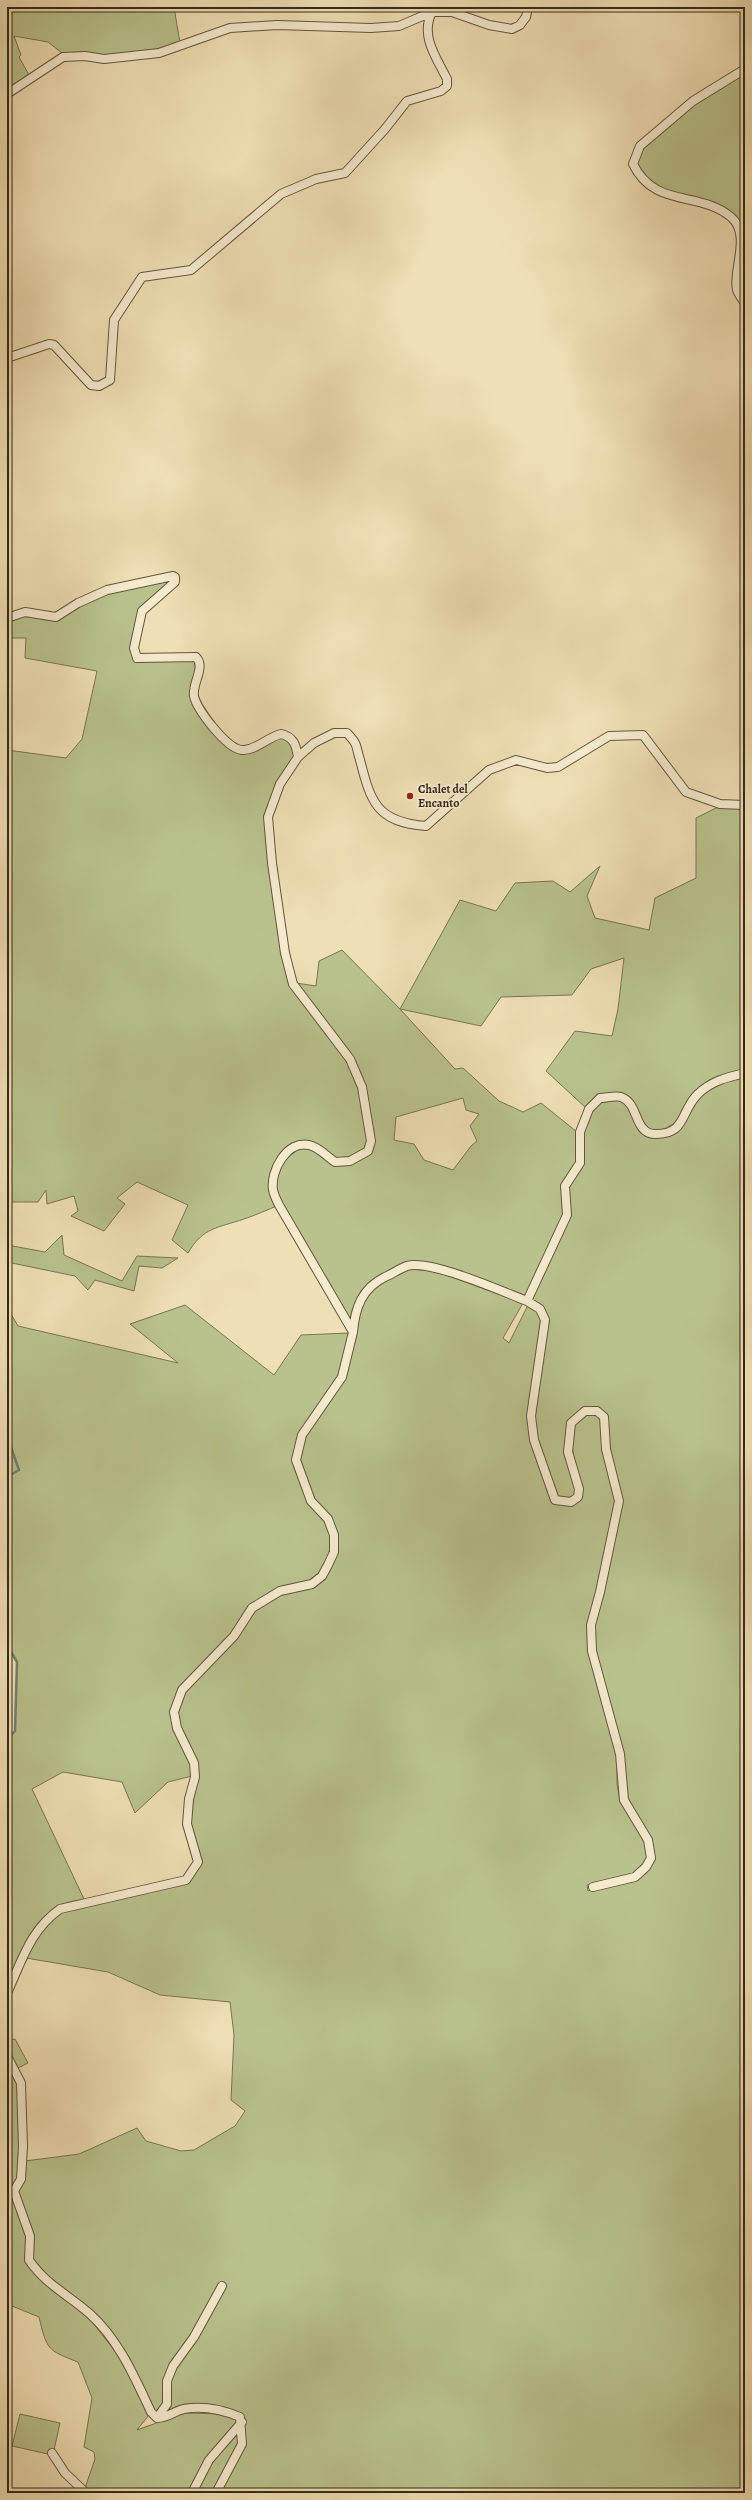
<svg xmlns="http://www.w3.org/2000/svg" width="752" height="2500" viewBox="0 0 752 2500" font-family="Alegreya,serif">
<rect width="100%" height="100%" fill="#efdfb4"/>
<filter id="stains"><feTurbulence type="fractalNoise" baseFrequency=".005" numOctaves="4"/><feColorMatrix values="0 0 0 0 .2 0 0 0 0 .09 0 0 0 0 .02 0 0 0 .5 -.17"/></filter>
<radialGradient id="worn" r=".72"><stop offset=".6" stop-color="#630" stop-opacity="0"/><stop offset="1" stop-color="#630" stop-opacity=".3"/></radialGradient>
<path fill="#b9c28d" stroke="#787652" fill-rule="evenodd" d="M7,7h167l6,36c-24,8 -50,12 -75,13 -15,0 -27,-4 -43,-3l-14,-11 -34,-6 7,19 -2,2 10,18 -22,14z
M745,74v223l-4,-7 3,-52 -11,-23 -79,-29 -11,-9 -7,-13 7,-16 53,-45z
M171,580l-27,24 -13,44 4,13h59c5,11 -5,23 -3,35 3,16 35,57 51,58 13,0 28,-11 39,-17l11,7 3,12 -30,61 25,168 57,76 12,27 9,53 -3,8c-35,19 -25,4 -54,-4 -5,-1 -15,2 -21,4l-16,27 5,29c-12,5 -23,10 -35,14 -26,9 -41,8 -56,34l-16,-13 16,-35 -51,-23 -20,16 8,6 -21,27 -33,-15 7,-5 -4,-15 -27,8 -1,-14 -8,12h-31v-452l59,8 16,-19 15,-68 -72,-13 1,-20h-19v-16l14,-6 36,4 23,-14 28,-13z
M718,807l27,1v261c-35,9 -53,16 -66,52l-17,9 -10,1 -9,-8 -10,-23 -11,-7 -36,15 -40,-37 29,-40 37,5 6,-27 6,-51 -33,11 -19,26 -71,2 -20,29 -81,-17 55,60 8,-1 36,33 24,11 18,-9 36,29v30l-16,23 2,31 -38,81 -117,-34c-27,12 -55,25 -58,58l-68,-117c-2,-5 -5,-10 -6,-15 -2,-16 12,-46 32,-41 10,2 18,17 29,17 13,0 22,-5 34,-12l3,-12 -9,-55 -69,-103 20,3 3,-25 23,-11 58,59 60,-109 36,11 19,-28 38,-2 17,11 30,-26 -13,30 8,22 54,12 6,-32 41,-20v-60zM463,1098l3,12 13,4 -9,12 7,15 -6,5 -18,24 -29,-10 -10,-16 -20,-4 2,-23z
M745,1076v1417h-525l25,-48 -3,-30 -17,-8 -43,-1 -18,8 6,-9v-24l5,-13 22,-30 24,-44 -6,-3 -24,44 -21,29 -6,15v24l-8,10 -27,-56 -35,-44 -37,-27 -24,-27 1,-24 -16,-43 6,-13 1,-18 54,-7 58,-26 9,13 35,10 13,-1 41,-24 10,-15 -14,-11 3,-65 -4,-33 -70,-7 -52,-23 -82,-14c9,-20 17,-33 35,-46l126,-29 14,-21 -10,-39 2,-24 5,-22v-14l-18,-36 -2,-15 7,-20 51,-53 18,-28 27,-17 32,-7 12,-9 6,-11 6,-15v-18l-7,-17 -16,-18 -14,-39 5,-24 40,-58 11,-45 1,-20 7,-15 16,-15 29,-14 26,2 88,32 -20,35 6,5 19,-38 10,6 4,10 -15,95 4,24 21,62 20,4 9,-7c2,-23 -29,-83 14,-85l6,5 2,30 13,52 -19,90 -9,33 1,27 28,103v30l3,17 25,40 3,16 -5,8 -9,9 -47,11 1,6 48,-11 13,-10 5,-12 -2,-19 -25,-40 -4,-46 -28,-103 -1,-25 10,-33 18,-91 -12,-53 -2,-32 -10,-8h-14l-15,14 -5,30 11,37 -1,6 -4,4 -13,-2 -20,-58 -3,-23 15,-97 -6,-12 -11,-7 38,-83 -2,-30 15,-23 1,-32 8,-21 9,-10c6,0 13,-2 18,-1 18,4 13,34 33,38 5,0 11,-1 15,-3 27,-9 16,-24 34,-40 13,-11 28,-15 44,-19z
M62,1235l2,20 58,26 15,-25 41,2 -16,10 -23,-2 -5,25 -39,-11 -7,10 -13,-14 -68,-14v-17l38,7z
M185,1305l89,70 27,-40 48,-2 -9,43 -41,57 -6,27 38,75v16l-12,23 -9,7 -31,7 -29,18 -19,28 -20,22 -40,56 20,52 1,12 -24,6 -33,31 -13,-31 -59,-10 -31,17 52,110c-8,2 -20,3 -27,8 -28,16 -37,50 -50,77v-244l8,-9 2,-69 -10,-17v-338l11,19 160,37 -48,-39z
M7,2037l3,3 5,-1 13,24 -10,5 -11,-18z
M7,2062l11,21 2,63 -2,31 -6,11 -5,-6z
M7,2195h5l15,42 -1,24 7,11 19,18 37,28 33,42 27,55 -12,15 47,-17 40,1 13,6 1,2 -50,71h-98l-5,-5 10,-29 -1,-7 -10,-5 8,-49 -14,-36c-31,-12 -31,-12 -39,-45l-27,-11 -3,22 -2,2z
M20,2414l40,9 -6,27 -6,4 -36,-8z
M239,2431v13l-27,49h-16l16,-32z"/>
<g fill="none" stroke-linecap="round" stroke-linejoin="round">
<path stroke="#728173" stroke-width="2.5" d="M7,1357l3,5 -3,3
M7,1436l12,34 -12,7
M7,1645l10,17 -2,69 -8,9
M7,2182l5,6"/>
<defs>
<path id="street" d="M745,69l-52,32 -53,45 -7,18c22,45 66,26 98,53 21,18 1,54 6,73 1,4 6,10 8,13
M7,94l56,-37 22,-1 19,3 55,-6 71,-25 47,-3 94,3 28,-2 33,-14h20l37,13 23,4 8,-4 6,-8 2,-10
M7,358l42,-14 5,1 37,40 8,1 11,-6 4,-60 28,-43 49,-7 90,-76 35,-15 29,-6 40,-44 22,-28 34,-10 6,-5v-7c-11,-22 -27,-43 -15,-67
M7,618l18,-6 31,5 22,-14 29,-13 66,-14 2,1v5l-33,29 -8,37 3,10 59,-1c10,10 -4,26 -2,39 3,14 33,53 48,54 13,1 26,-13 39,-16 13,3 15,11 17,23
M527,1301l40,-86 -2,-29 15,-23v-31l9,-23 11,-11c6,0 15,-3 21,-1 18,6 13,36 33,37 33,1 26,-23 44,-40 13,-13 30,-17 47,-21
M353,1332c2,-24 9,-44 32,-55 7,-3 14,-8 22,-11 23,-7 96,26 120,35l13,8 5,11 -14,96 3,24 21,60 16,2 7,-5 1,-8 -11,-37 3,-29 14,-12h12l7,6 2,32 13,52 -19,91 -9,33 1,26 28,103 4,46 24,40 3,18 -5,9 -11,10 -42,10
M7,1993c15,-32 23,-63 53,-84l126,-29 12,-18 -11,-38 2,-25 6,-22 -1,-14 -17,-35 -3,-16 8,-22 52,-54 18,-28 28,-17 32,-7 10,-8 6,-11 6,-13v-17l-6,-16 -17,-18 -15,-41 6,-25 40,-58 11,-45 -74,-127c-2,-4 -5,-10 -6,-15 -3,-19 14,-50 36,-45 8,1 19,12 26,17l15,-1 18,-10 3,-10 -9,-54 -12,-28 -57,-75 -8,-31 -13,-90 -4,-46 12,-33 18,-27 16,-14 20,-10h13c12,13 8,11 13,27 11,43 17,62 66,66l63,-56 27,-10 31,8 11,-1 51,-31 34,-1 43,57 34,12 25,1
M7,2056l14,27 2,64 -2,32 -7,12 -7,1
M14,2191l16,45 -1,24c16,24 41,36 61,54 29,26 45,64 61,98l6,6c11,0 17,-7 27,-9 18,-3 39,1 56,8l2,27 -26,49
M157,2418l10,-14v-23l6,-15 21,-29 28,-51
M52,2453l13,20 21,20
M192,2493l17,-33 33,-38"/>
</defs>
<use href="#street" stroke="#64563f" stroke-width="10"/>
<use href="#street" stroke="#f5eace" stroke-width="8"/>
</g>
<circle fill="#8f2418" stroke="#f5eace" stroke-width="1.5" cx="410" cy="796" r="4"/>
<g text-anchor="middle" dominant-baseline="central" stroke-width="3.5" stroke-linejoin="round" paint-order="stroke">
<g font-size="12" font-weight="bold" fill="#362918" stroke="#f5eace" text-anchor="start">
<text x="418" y="789">Chalet del<tspan x="418" dy="14">Encanto</tspan></text>
</g>
</g>
<rect width="752" height="2500" fill="none" stroke="#efdfb4" stroke-width="24"/>
<rect x="8" y="8" width="736" height="2484" fill="none" stroke="#362918" stroke-width="2"/>
<rect x="12" y="12" width="728" height="2476" fill="none" stroke="#362918"/>
<rect width="100%" height="100%" filter="url(#stains)"/>
<rect width="100%" height="100%" fill="url(#worn)"/>
</svg>
